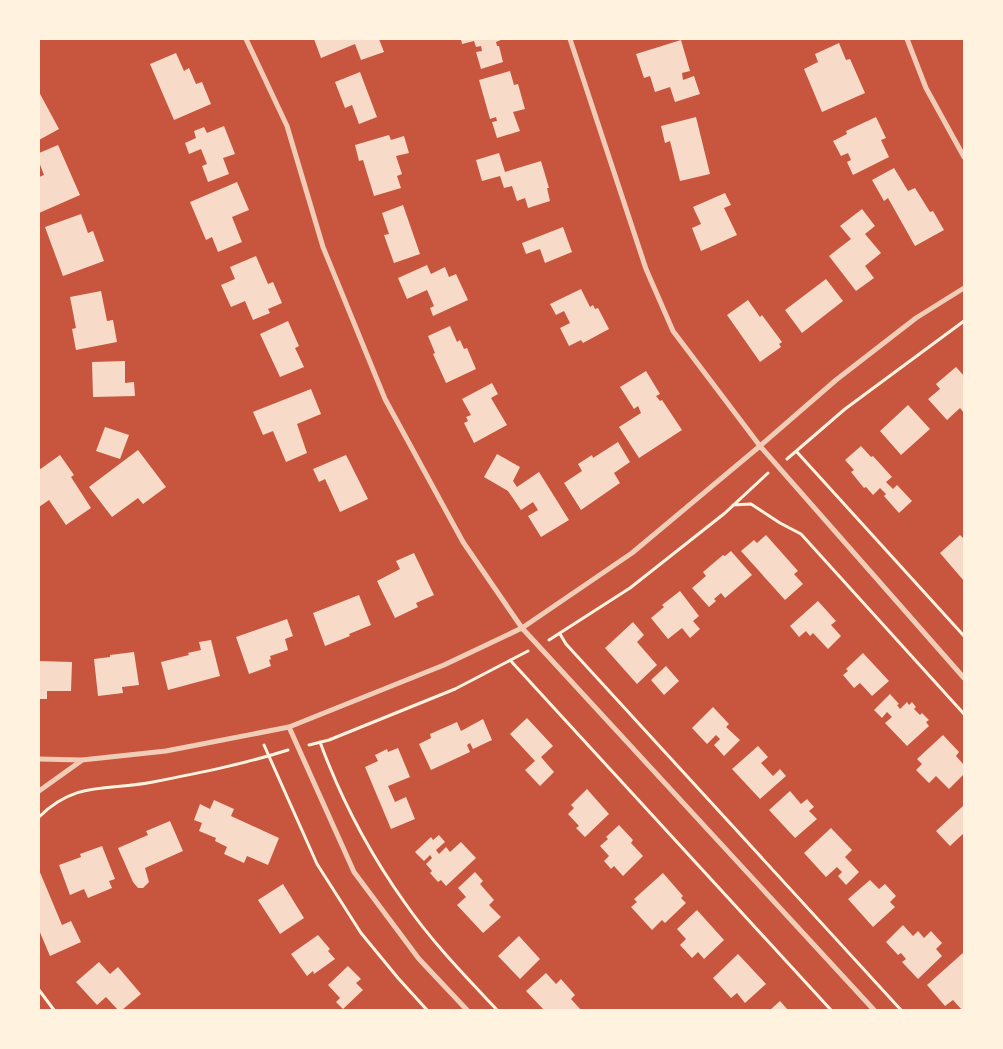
<svg xmlns="http://www.w3.org/2000/svg" width="1003" height="1049" viewBox="0 0 1003 1049" font-family="'IBM Plex Sans',sans-serif">
<rect width="100%" height="100%" fill="#c8553d"/>
<path fill="#f7dbc8" d="M314,39h65l5,13 -23,8 -6,-16 -34,14z
M461,39h42l-7,3 1,4h2l4,16 -22,7 -5,-17 6,-1 -1,-5 -5,1 -2,-6 -12,3z
M681,40l9,31 -8,2 1,7 11,-4 6,18 -25,8 -5,-15 -15,5 -5,-16 -6,2 -8,-24z
M839,43l7,17 4,-1 15,34 -43,19 -18,-43 14,-7 -3,-8z
M176,53l8,18 5,-3 7,16 6,-2 9,22 -37,16 -24,-56z
M510,71l4,14 4,-1 7,25 -12,3 7,19 -23,7 -5,-16 5,-1 -1,-4 -6,2 -11,-39z
M360,72l17,45 -18,7 -7,-19 -7,3 -10,-26z
M39,92l20,37 -20,11z
M696,117l14,57 -30,7 -10,-40 -5,2 -4,-17z
M876,117l10,21 -5,2 8,17 -36,18 -6,-13 4,-2 -3,-7 -7,3 -8,-15 14,-7 -1,-3z
M224,126l11,28 -12,4 6,16 -21,8 -6,-16 5,-2 -6,-15 -12,5 -4,-11 11,-5 -2,-7 10,-4 3,6z
M389,135l2,5 13,-4 5,17 -13,3 6,18 -5,2 4,12 -27,8 -11,-36 -4,1 -4,-16z
M58,145l22,50 -41,18v-36l5,-2 -5,-13v-9z
M499,153l6,19 36,-11 8,27h-2l3,13 -22,7 -3,-10 -8,3 -5,-15 -8,2 -4,-12 -18,5 -6,-21z
M894,168l14,23 7,-3 15,24 3,-1 11,19 -29,16 -27,-48 -4,3 -12,-21z
M237,182l12,28 -17,7 10,25 -24,10 -6,-15 -6,3 -16,-38z
M725,193l6,12 -7,3 13,27 -36,16 -9,-23 9,-4 -8,-17z
M403,205l17,49 -26,9 -10,-28 5,-1 -7,-21z
M862,209l13,17 -10,8 16,19 -16,13 9,12 -18,13 -27,-35 22,-17 -11,-13z
M81,214l7,19 5,-2 11,30 -41,15 -18,-49z
M563,227l9,25 -27,11 -5,-14 -14,5 -4,-11z
M256,256l12,28 5,-2 9,21 -14,6 2,4 -17,7 -8,-19 -14,6 -10,-22 14,-6 -5,-12z
M427,265l4,9 14,-7 4,10 7,-3 12,26 -35,16 -3,-8 4,-2 -7,-16 -20,9 -9,-21z
M826,279l17,22 -41,32 -17,-23z
M581,289l9,18 3,-2 2,4 3,-1 11,21 -26,14 -2,-3 -12,6 -9,-18 10,-5 -6,-12 -8,4 -6,-11z
M101,291l6,30 6,-1 4,22 -41,8 -4,-21 4,-1 -6,-31z
M748,300l12,17 2,-2 20,27 -3,2 2,3 -21,15 -33,-47z
M288,321l11,25 -4,2 9,19 -24,10 -20,-43z
M450,326l7,16 3,-2 4,9 3,-1 9,21 -30,14 -13,-29 2,-1 -7,-17z
M125,361v22l9,-1 1,14 -42,1 -1,-35z
M956,367l8,9v37l-4,-5 -13,12 -19,-21 12,-10 -4,-5z
M646,371l14,23 -4,2 4,5 2,-1 20,30 -43,28 -20,-31 22,-14 -3,-7 -4,3 -14,-22z
M492,383l6,11 -7,4 16,27 -33,18 -10,-20 4,-2 -2,-4 5,-2 -9,-16z
M311,389l10,25 -24,10 10,29 -21,9 -13,-31 -10,4 -10,-23z
M908,405l22,24 -29,26 -21,-24z
M105,427l24,8 -9,24 -24,-8z
M618,442l12,20 -16,11 6,10 -39,27 -17,-27 18,-12 -4,-7 14,-9 1,3z
M861,446l10,11 2,-1 19,21 -6,5 7,7 4,-4 15,16 -13,12 -15,-17 2,-2 -6,-6 -7,7 -7,-8 -2,1 -13,-16 3,-2 -9,-10z
M138,450l28,37 -23,17 -5,-6 -26,19 -23,-30z
M497,454l23,13 -7,14 4,6 22,-15 30,48 -28,17 -13,-21 10,-6 -5,-8 -12,8 -13,-19 -24,-14z
M60,455l14,20 -3,2 20,31 -25,17 -17,-25 -10,7v-37z
M346,455l22,44 -28,13 -15,-33 -6,3 -6,-13z
M766,535l32,36 -4,3 9,10 -18,16 -44,-49 13,-11 3,3z
M960,535l4,4v42l-24,-28z
M731,551l21,24 -27,23 -4,-5 -7,6 2,2 -7,6 -17,-19 14,-12 -3,-4 20,-17 2,1z
M414,553l20,42 -18,8 2,4 -23,11 -18,-37 23,-12 -4,-8z
M680,591l19,25 -6,5 7,8 -10,9 -8,-10 -14,11 -17,-21 13,-11 -2,-2z
M359,595l12,30 -22,9 1,2 -25,10 -12,-33z
M818,601l18,20 -5,4 10,11 -13,13 -15,-16 -3,3 -4,-5 -7,6 -9,-11z
M287,619l6,17 -8,3 3,11 -18,6 1,3 -2,1 2,6 -22,8 -13,-37z
M633,622l11,13 -7,7 20,23 -20,19 -32,-36z
M211,640l9,36 -52,14 -7,-28 28,-7 -1,-2 13,-3 -2,-8z
M134,652l5,33 -17,2 1,6 -25,3 -4,-37 16,-2v-2z
M863,653l26,28 -17,15 -12,-13 -6,5 -11,-13 5,-4 -2,-2z
M39,661l33,1 -1,29h-24v8h-8z
M666,666l13,15 -15,14 -13,-15z
M890,694l9,10 -2,1 3,4 7,-7 2,3 3,-3 4,5 -2,2 6,6 2,-2 7,7 -3,2 3,4 -22,20 -22,-23 7,-6 -5,-5 -5,6 -8,-8z
M713,707l16,17 -3,3 14,13 -16,16 -10,-11 6,-6 -4,-4 -9,9 -15,-16z
M527,718l26,28 -12,11 13,15 -14,14 -15,-16 10,-9 -25,-27z
M483,719l9,21 -19,9 -3,-6 -3,2 3,7 -39,18 -12,-26 12,-6 -1,-4 27,-12 4,9z
M943,735l16,17 -3,4 8,9v9l-15,15 -13,-13 -7,7 -13,-13 6,-6 -5,-5z
M758,746l10,11 -7,6 12,13 7,-7 6,7 -26,23 -28,-30z
M398,748l12,29 -22,9 7,16 11,-5 9,22 -24,10 -26,-62 13,-6 -3,-6 12,-6 1,3z
M587,789l22,25 -24,23 -9,-9 3,-2 -11,-12 6,-6 -3,-3z
M790,791l11,13 6,-5 7,8 -5,4 8,8 -22,19 -26,-28z
M214,800l20,9 -3,7 48,22 -11,27 -21,-9 -3,7 -20,-9 3,-7 -12,-6 1,-3 -17,-7 3,-8 -8,-3 6,-16 10,5z
M964,805v28l-14,13 -14,-15z
M170,821l13,30 -38,17 4,14 -6,6h-5l-5,-6 -15,-34 30,-13 -2,-4z
M619,825l14,15 -2,3 12,13 -20,20 -9,-10 -3,3 -7,-8 5,-5 -9,-10 8,-7 -2,-2z
M831,828l21,22 -7,7 14,15 -13,13 -8,-9 4,-4 -5,-5 -11,10 -22,-24z
M439,835l6,7 -9,8 3,4 7,-7 4,5 11,-10 15,16 -30,28 -5,-6 -3,2 -8,-9 2,-2 -6,-7 6,-6 -2,-3 -6,6 -9,-9 16,-15 2,3z
M102,846l13,33 -6,2 3,7 -24,10 -4,-9 -14,6 -11,-30 22,-8 -1,-3z
M39,870l23,55 9,-4 10,21 -31,14 -11,-26z
M475,872l8,9 -3,3 14,16 -5,5 12,12 -18,16 -26,-28 9,-8 -8,-9z
M663,873l20,23 -2,2 5,5 -21,20 -3,-3 -10,10 -21,-23 6,-5 -3,-3z
M870,880l9,9 6,-5 11,12 -6,6 5,5 -22,20 -25,-28z
M283,884l21,34 -24,16 -22,-34z
M697,910l27,30 -20,19 -6,-7 -6,6 -12,-13 6,-6 -9,-10z
M903,925l10,11 5,-5 6,7 7,-7 11,12 -6,6 6,7 -24,23 -16,-17 4,-3 -5,-6 -3,2 -12,-13z
M318,935l12,14 -2,2 7,8 -21,15 -1,-3 -6,5 -16,-22z
M519,936l21,23 -20,20 -22,-23z
M964,952v58h-2l-9,-10 -8,6 -18,-21z
M738,954l28,30 -21,19 -8,-10 -6,5 -18,-20z
M99,962l11,12 8,-7 23,27 -19,16h-4l-12,-13 -9,8 -21,-23z
M348,966l13,13 -5,4 7,7 -20,19 -7,-7 4,-4 -12,-13z
M546,973l10,11 5,-5 14,16 -4,4 10,11h-37l-18,-19z
M780,1001l8,9h-18z"/>
<g fill="none" stroke-linecap="round" stroke-linejoin="round">
<path stroke="#fff3e0" stroke-width="3" d="M796,451l168,185
M787,459l58,-50 119,-88
M733,505l18,-1 29,19 21,11 163,180
M560,634l6,10 335,366
M549,640l81,-52 95,-75 43,-40
M510,660l321,350
M320,742c21,57 50,112 85,161 27,39 60,73 92,107
M264,745l53,119 44,69 37,45 29,32
M309,745l20,-5 126,-51 73,-38
M39,817c37,-37 69,-26 114,-35 46,-9 91,-18 135,-32
M39,990l15,20"/>
<path stroke="#f1ccb7" stroke-width="5" d="M246,39l41,87 36,121 62,152 78,143 59,86 352,382
M570,39l76,230 27,62 87,115 204,232
M907,39l19,49 38,69
M289,727l65,145 65,87 48,51
M39,759l43,1 84,-9 123,-24 155,-62 78,-37 110,-75 128,-107 76,-66 80,-62 48,-30
M39,791l42,-30"/>
</g>
<rect width="1003" height="1049" fill="none" stroke="#fff3e0" stroke-width="80"/>
</svg>
